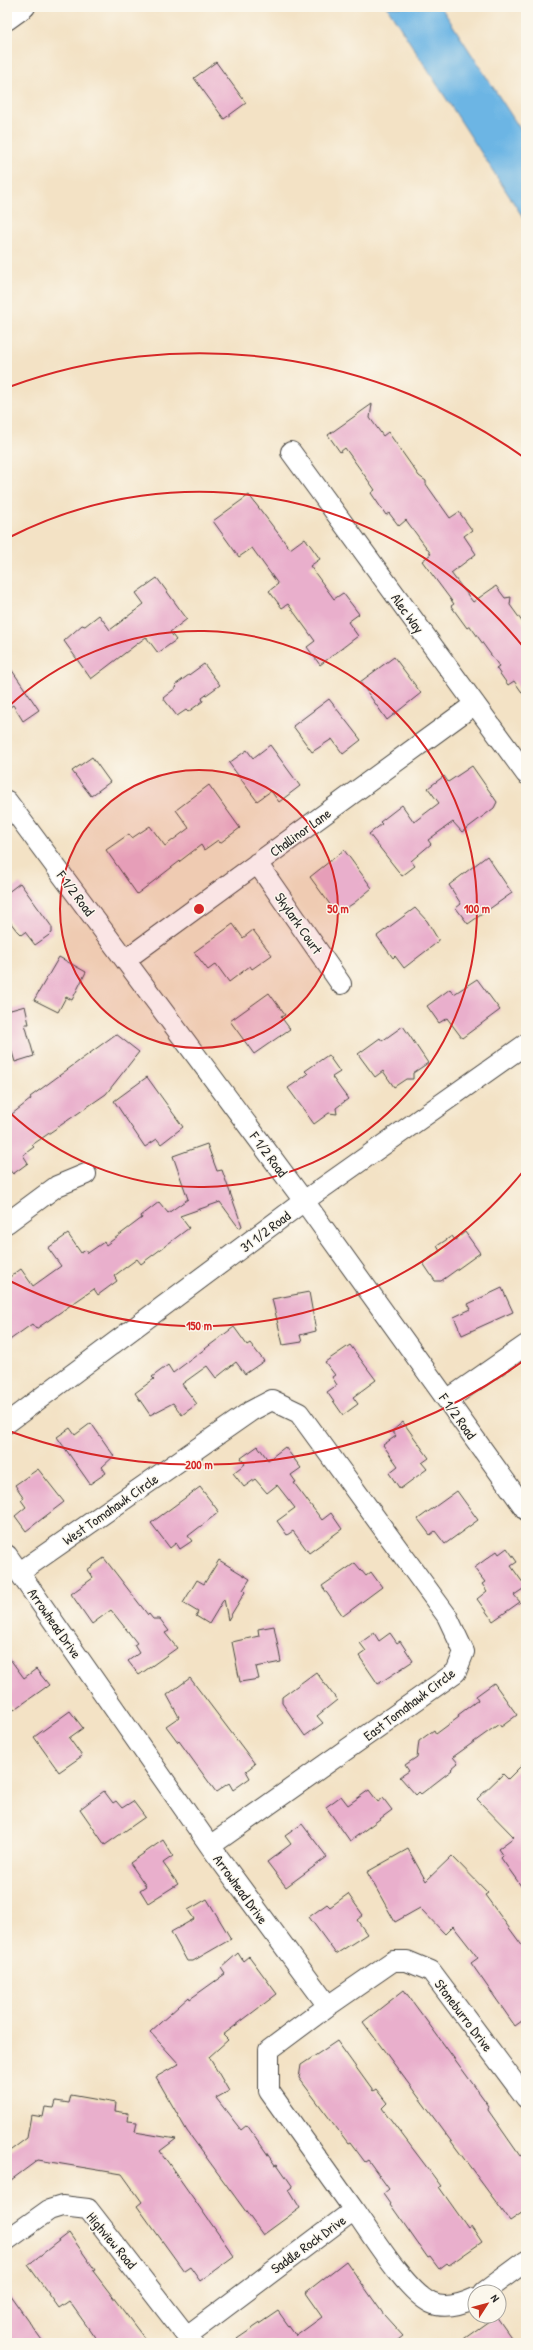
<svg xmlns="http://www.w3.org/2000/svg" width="533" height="2350" viewBox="0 0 533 2350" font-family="'Patrick Hand',sans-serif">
<rect width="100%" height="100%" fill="#fbf7ec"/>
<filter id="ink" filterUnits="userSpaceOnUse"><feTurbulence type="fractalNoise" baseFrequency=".025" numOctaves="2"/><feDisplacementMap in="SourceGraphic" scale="8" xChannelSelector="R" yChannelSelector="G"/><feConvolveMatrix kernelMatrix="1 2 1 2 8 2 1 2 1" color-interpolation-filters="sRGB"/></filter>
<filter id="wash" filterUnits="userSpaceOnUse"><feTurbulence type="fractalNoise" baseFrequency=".012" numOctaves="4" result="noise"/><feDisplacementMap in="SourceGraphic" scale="16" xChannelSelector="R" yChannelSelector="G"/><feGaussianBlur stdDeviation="0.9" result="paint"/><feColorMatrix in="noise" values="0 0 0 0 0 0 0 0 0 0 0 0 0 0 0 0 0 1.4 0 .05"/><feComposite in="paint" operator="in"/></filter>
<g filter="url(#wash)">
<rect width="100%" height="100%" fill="#f3e2c5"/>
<path fill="#6cb5e4" stroke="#4c7088" d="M387,7h54l85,131v84z"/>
<g id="blocks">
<path fill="#e9afcc" d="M216,62l30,41 -22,16 -30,-41z
M372,404l-2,14 13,18 5,-4 31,44 7,5v3l24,34 9,-6 13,18 -8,6 12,18 -25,19 22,29 23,-16 9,12 6,-1 -1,8 16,22v71l-12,-17 -6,4 -12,-17 3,-2 -29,-40 -3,2 -16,-22 3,-2 -32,-43 9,-7 -25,-34 -7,6 -10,-13 -3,2 -15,-22 4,-3 -30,-42 -5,4 -12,-17z
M249,495l41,54 15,-11 15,21 -10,7 24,33 9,-6 16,21 -11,8 10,14 -38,29 -13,-18 8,-6 -27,-37 -6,4 -13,-17 9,-7 -26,-36 -13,9 -26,-36z
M157,578l30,41 -17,13 6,8 -18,13 -12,-16 -55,42 -27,-38 18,-16 3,1 14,-11 11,15 34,-26 -8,-11z
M394,657l27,36 -34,27 -27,-38z
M7,663l32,47 -16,11 -10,-16 -6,4z
M204,664l16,21 -18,13 1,3 -15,11 -2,-2 -9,6 -14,-18 14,-11 -2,-2z
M329,699l32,41 -18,14 -11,-15 -20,13 -19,-26z
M270,745l30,41 -21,16 -8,-11 -14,10 -28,-38 18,-13 6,8z
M92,757l18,25 -19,14 -19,-25z
M472,766l25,36 -3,6 -32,24 -9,-10 -25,18 3,4 -20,17 4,5 -13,10 -33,-42 13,-10 -2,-2 22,-17 12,17 25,-19 -11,-15 16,-12 4,6z
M209,785l31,43 -20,15 -2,-3 -14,10 -3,-5 -64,49 -31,-44 23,-16 3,4 18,-12 15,20 24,-18 -13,-18z
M344,850l28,38 -18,15 -17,11 -27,-37z
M487,856l25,37 -44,31 -12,-16 5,-4 -12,-19z
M20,883l32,44v6l-17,12 -10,-13 -4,3 -4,-4 -10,-13v-25z
M415,908l12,13 12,20 -35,27 -9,-12 -2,2 -16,-22z
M233,924l10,14 10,-8 19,25 -20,14 -2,-3 -21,16 -13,-18 -8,6 -14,-18z
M59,957l27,15 -14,28 -6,-3 -8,15 -24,-12z
M477,979l23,31 -38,28 -15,-20 -8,5 -12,-17 23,-17 4,5z
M269,993l16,22 -4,2 9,12 -36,25 -24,-33z
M25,1006l4,18h-4l9,32 -19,6 -3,-10 -5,1v-42z
M403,1026l25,37 -15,10v6h-7l-12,8 -11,-16 -8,6 -17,-23 22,-16 2,3z
M116,1034l23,18 -33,42 -74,51 2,2 -11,8 5,8 -15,11 -6,-7v-49l24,-19 -1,-2z
M328,1055l12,17 -8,5 16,22 -12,9 1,6 -8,-1 -15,11 -26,-36 20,-14 -3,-3z
M147,1077l36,50 -22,17 -4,-5 -12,8 -31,-46z
M207,1144l10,27 5,-1 20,56 -3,2 -19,-26 -40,14 9,12 -48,36 -4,-5 -23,17 3,5 -19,14 -4,-6 -58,40 -4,-5 -25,18v-63l14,-10 12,17 28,-20 -13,-18 20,-14 13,19 5,-3 2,3 16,-11 2,3 36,-27 -1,-2 18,-14 9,11 20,-14 -15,-43z
M465,1232l15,21 -39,28h-6l-12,-18 17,-12 -3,-5 15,-10 3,4z
M502,1288l11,24 -51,23 -8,-18 17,-8 -3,-5z
M309,1292l7,39 -16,4 2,7 -19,3 -11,-46z
M234,1327l13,18 3,-2 14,18 -19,13 -9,-12 -20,16 -9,-12 -25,18 15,20 -15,11 -9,-12 -23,12 -15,-22 19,-14 -2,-2 16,-12 5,8z
M350,1345l26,35 -23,17 5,7 -15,11 -16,-23 10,-7 -5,-8 3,-2 -10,-13z
M403,1422l26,36 -7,5 5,6 -27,20 -11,-16 9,-7 -15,-21 13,-9 -4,-5z
M91,1423l23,33 -12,11 4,6 -16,11 -33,-47 13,-9 5,7z
M258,1446l10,14 17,-13 16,21 -10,7 5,7 -2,1 28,37 9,-7 11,16 -33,24 -16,-22 -6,4 -10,-14 18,-13 -18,-23 -10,8 -12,-14 -11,8 -11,-14 12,-9 -4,-6z
M38,1469l26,33 -38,29 -11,-15 11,-9 -5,-7 3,-2 -9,-13z
M200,1487l19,25 -31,24 4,5 -12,8 -4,-6 -6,5 -19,-25z
M457,1491l21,29 -33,24 -10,-13 -5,4 -12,-16z
M507,1548l10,14 -6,4 15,21 -12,8 6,7 -27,19 -16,-22 10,-8 -5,-7 3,-2 -11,-14 23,-17 2,3z
M104,1558l44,57 1,-1 4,5h7l9,12 -4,2 12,15 -38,27 -11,-14 11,-8 -5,-8 3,-2 -26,-33 -19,14 -21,-30 22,-16 -6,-8z
M219,1560l31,19 -7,11 2,2 -17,28 -4,-21 -15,25 -13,-8 2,-4 -15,-9 14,-23 7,4z
M355,1563l11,13 5,-4 11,15 -39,29 -21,-30z
M274,1626l7,36 -25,5 3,12 -19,3 -8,-40 27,-6 -1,-7z
M374,1633l5,8 11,-8 7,10 3,-2 13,20 -35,23 -19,-28 7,-5 -6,-8z
M7,1655l17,23 12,-9 13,16 -35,25 -7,-9z
M316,1672l21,28 -20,16 6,7 -18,13 -23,-33v-6z
M190,1678l65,86 -9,7 4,7 -17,12 -4,-7 -13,9 -37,-51 -1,1 -12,-16 13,-9 -12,-22z
M494,1683l23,32 -16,12 -2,-3 -46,33 5,6 -7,6 1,1 -31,24 -2,-2 -3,3 -16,-18 9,-6 -4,-6 12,-8 2,-16 15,-11 2,4 23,-17 -1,-2 20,-15 -2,-4z
M70,1711l13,17 -14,10 13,18 -23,16 -25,-35z
M526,1761v132l-25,-35 2,-2 -5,-7 16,-12 -37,-38 26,-25 5,5z
M369,1790l9,12 5,-4 9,12 -42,31 -24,-34 15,-11 7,9z
M104,1791l9,12 3,-2 6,7 11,-7 12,16 -40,28 -25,-36z
M302,1824l25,33 -41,30 -19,-25 24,-18 -6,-8z
M163,1840l10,16 -10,7 15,21 -30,19 -8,-13 6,-4 -16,-23z
M408,1849l18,32 26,-25 36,37 -3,2 41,56v67l-11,8 -44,-63 7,-5 -25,-32 -8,8 -25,-26 -25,14 -28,-50z
M348,1894l15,21 -6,5 10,14 -31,20 -27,-37 18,-13 3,3z
M207,1899l24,40 -38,22h-6l-16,-29 23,-13 -6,-9z
M238,1953l5,8 6,-5 28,38 -54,41 5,5 -19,17 20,34 -13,7 25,32 6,-5 28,40 2,-1 16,23 -4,3 11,18 -37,27 -76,-104 -31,-54 23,-13 -29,-32 39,-35 1,2 35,-25 -4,-6z
M404,1990l85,116 -1,4 32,46 6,-4v58l-16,11 -147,-199z
M337,2041l36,50 3,-2 11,14 -5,5 59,78 -2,1 29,41 3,-2 11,16 -33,23 -2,-2 -8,6 -9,-12 -2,1 -45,-64 6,-5 -21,-29 -3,2 -15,-20 -2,1 -49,-65 2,-13z
M71,2095l45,8 -1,8 13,2 -1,8 10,1 -2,10 41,7 -16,12 74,105 -34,25 -10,-14 -6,4 -47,-65 5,-4 -20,-28 -84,-14 -31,23v-30l20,-15 4,-23 12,2 2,-10 9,1 2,-7 13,2z
M69,2233l26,37 -2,1 55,72h-49l-30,-42 -10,7 -31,-43z
M346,2261l38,54 19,21 -9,7h-163l47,-32 18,25 26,-19 -17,-24z
M7,2291l20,28 17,24h-37z
M496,2316l19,27h-57z"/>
</g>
</g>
<g filter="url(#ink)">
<use href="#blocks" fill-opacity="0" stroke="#494642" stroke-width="1"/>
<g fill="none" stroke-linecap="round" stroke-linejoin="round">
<defs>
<path id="minor" d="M7,20l18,-13
M291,452l235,322
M7,801l297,400 222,309
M257,863l84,121
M125,960l350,-256
M7,1223l50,-37 29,-12
M447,1400l79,-55
M7,1423l297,-222 222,-157
M7,1555l203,291 118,160 -59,44v41l85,119
M20,1572l231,-161 21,-11 27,13 148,203 17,36 -8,20 -246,174
M328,2006l65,-45h14l24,10 95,127
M7,2240l42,-30 13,-4 26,3 104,134
M484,2292l42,-31
M187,2336l167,-126c17,24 52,81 77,93 13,6 31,1 44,-5"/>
</defs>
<use href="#minor" stroke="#494642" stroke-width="22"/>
<use href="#minor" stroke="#fff" stroke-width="20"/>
</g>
</g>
<circle cx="199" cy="909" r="139" fill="#d62828" fill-opacity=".12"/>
<g fill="none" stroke="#d62828" stroke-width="2">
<circle cx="199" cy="909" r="139"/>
<path d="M8 707A278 278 0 1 1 8 1111"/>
<path d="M525 1169A417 417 0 0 1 10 1281M10 537A417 417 0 0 1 525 649"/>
<path d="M526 1359A556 556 0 0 1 9 1431M9 387A556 556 0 0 1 526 459"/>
</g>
<g text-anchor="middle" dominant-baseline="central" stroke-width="3" stroke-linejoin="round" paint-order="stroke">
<g font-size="14" fill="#2b2b2b" stroke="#fbf7ec">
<text transform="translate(408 613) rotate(54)">Alec Way</text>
<text transform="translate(300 832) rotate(-36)">Challinor Lane</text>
<text transform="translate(76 893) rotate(53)">F 1/2 Road</text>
<text transform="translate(299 923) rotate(55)">Skylark Court</text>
<text transform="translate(269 1154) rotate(53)">F 1/2 Road</text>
<text transform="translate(265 1231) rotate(-37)">31 1/2 Road</text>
<text transform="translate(458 1416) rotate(54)">F 1/2 Road</text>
<text transform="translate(110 1509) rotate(-35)">West Tomahawk Circle</text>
<text transform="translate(55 1623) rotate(55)">Arrowhead Drive</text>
<text transform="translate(409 1704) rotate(-37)">East Tomahawk Circle</text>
<text transform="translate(241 1889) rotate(54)">Arrowhead Drive</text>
<text transform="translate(464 2015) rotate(53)">Stoneburro Drive</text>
<text transform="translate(112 2240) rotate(50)">Highview Road</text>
<text transform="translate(308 2244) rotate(-36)">Saddle Rock Drive</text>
</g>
</g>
<circle cx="199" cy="909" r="6" fill="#d62828" stroke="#fbf7ec" stroke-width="2"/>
<g font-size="12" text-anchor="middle" font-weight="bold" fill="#d62828" stroke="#fbf7ec" stroke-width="3" stroke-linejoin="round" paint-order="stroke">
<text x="338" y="913">50 m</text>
<text x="477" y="913">100 m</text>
<text x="199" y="1330">150 m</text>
<text x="199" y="1469">200 m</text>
</g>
<rect width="533" height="2350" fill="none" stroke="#fbf7ec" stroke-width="24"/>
<g transform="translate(487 2304) rotate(54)"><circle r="19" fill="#fbf7ec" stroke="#a8a59f"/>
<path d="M0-3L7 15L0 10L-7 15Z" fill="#c8321e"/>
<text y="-6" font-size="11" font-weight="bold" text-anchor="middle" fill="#2b2b2b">N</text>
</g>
</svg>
